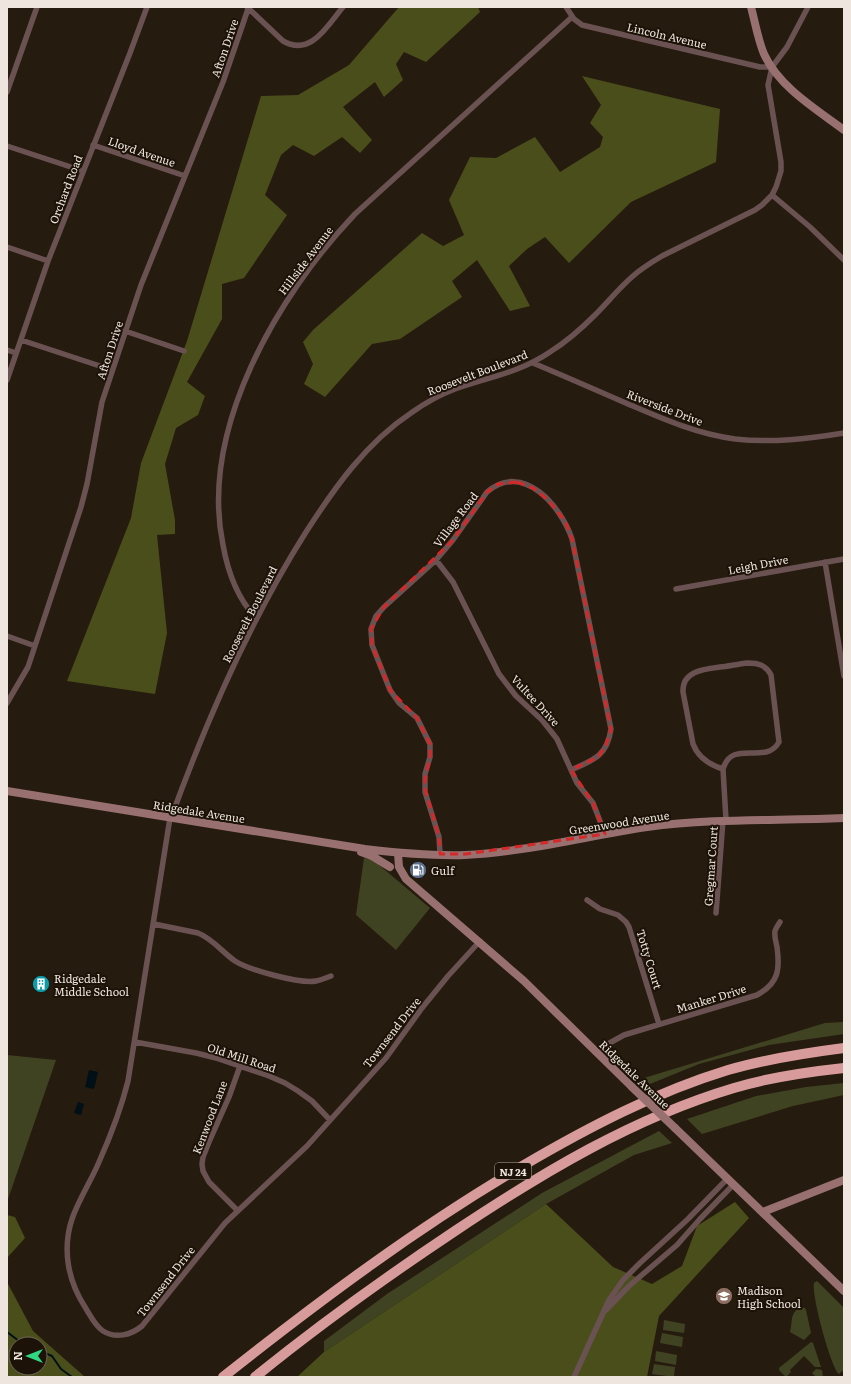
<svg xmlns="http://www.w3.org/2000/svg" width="851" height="1384" viewBox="0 0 851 1384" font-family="Literata,serif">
<rect width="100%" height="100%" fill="#261b0f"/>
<path fill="#404321" d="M364,858l8,1 58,49 -34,42 -40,-35z
M844,1022v12l-75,11 -70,19 -49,20 -6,-6 181,-55z
M7,1055l49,5 -49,142z
M844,1083v12l-51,11 -91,28 -15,-15 69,-23 50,-9z
M659,1131l13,12 -38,12 -88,49 -222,148v-11l63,-47 155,-101z
M817,1281l27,27v64l-2,-1 -3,3c-8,-6 -28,-80 -25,-91z
M801,1307l4,1 1,2 5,23 -7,7 -14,-8c3,-10 -1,-19 11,-25z
M664,1320l21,4 -1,9 -21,-3z
M662,1333l21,4 -1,10 -22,-4z
M811,1342l2,1 8,24h-6l-11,-11 -14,14 1,2 -5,5 -7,-7v-2z
M656,1351l21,4 -1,10 -21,-4z
M654,1364l21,3 -1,10 -22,-3z
M816,1369l6,1 1,7h-7l-4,-4z"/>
<path fill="#4a4e1a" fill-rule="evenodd" d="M399,7h79l2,5 -54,50 -22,-10 -8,12 7,16 -19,17 -9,-15 -32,25 29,33 -12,13 -18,-16 -28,19 -21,-11 -12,10 -16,40 22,20 -43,63 -22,6v35l-35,63 18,14 -7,19 -22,13 -11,36 10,56v14l-18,1 10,98 -12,61 -88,-13 64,-163 10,-55 46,-122 74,-245 37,-1 51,-30z
M582,76l138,33 -4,53 -85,40 -62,61 -24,-26 -18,12 -18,17 21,40 -20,5 -33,-51 -25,21 10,16 -62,42 -28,5 -47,53 -21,-13 9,-20 -10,-22 10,-12 109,-97 21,13 21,-11 -15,-35 21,-43 26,1 39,-21 25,35 40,-25 3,-10 -13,-14 11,-18z
M735,1202l14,16 -90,98 -12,61h-350l27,-25 222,-148 67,63 39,17 30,-18 15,-40z
M7,1215l8,2 10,21 -18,20z
M7,1282l26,49 52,46h-78zM16,1344h24v24h-24z"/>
<path fill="#011017" d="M89,1070l9,2 -4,17 -9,-2z
M78,1102l6,2 -3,11 -7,-2z"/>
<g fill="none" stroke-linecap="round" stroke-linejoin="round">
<path stroke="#011017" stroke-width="2" d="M7,1332l16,12
M40,1351l12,5 9,13 11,8"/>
<path stroke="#6b5252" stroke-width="5.5" d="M247,7l36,34c28,16 44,-15 60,-34
M566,7l8,12 8,6 178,42h12
M7,92l30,-85
M93,145l92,31
M7,146l76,25
M772,195l38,32 34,33
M7,247l41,14
M125,331l59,20
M21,340l91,30
M7,350l9,3
M533,363c31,13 63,27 95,41 35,15 69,30 107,35 37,4 72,0 109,-6
M7,380l41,-119 82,-208 17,-46
M436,560l17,22 46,92 17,22 26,24 15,19 20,44 16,20 12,31
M825,562l19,114
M676,589l168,-30
M256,618c-19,-20 -28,-45 -33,-73 -24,-116 55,-250 132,-331l217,-197
M7,636l28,10
M748,663c10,0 18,2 23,12l8,67c-13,24 -47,-4 -56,27 -13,-4 -25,-12 -30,-25l-10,-52c-1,-21 21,-23 37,-25 9,-1 18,-3 28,-4z
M7,703l21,-36 53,-160 6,-23 15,-82 39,-117 82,-203 25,-73
M723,769l3,51
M170,818l-42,263c-7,28 -17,54 -29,81 -8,19 -20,37 -27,57 -10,30 -4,62 13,88 5,8 10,19 18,24 13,8 28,4 39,-5l83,-103 82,-77 79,-88 36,-50 26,-32 32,-35
M171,818c36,-99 78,-196 135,-286 29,-45 60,-89 105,-119 14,-10 28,-18 44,-24 34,-12 64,-16 95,-37 16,-10 31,-23 45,-37 13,-13 24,-27 38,-39 9,-8 19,-14 29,-20l93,-46 7,-5 10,-10 4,-8 5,-16v-9l-13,-77 4,-18 15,-20 21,-40
M440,854l-1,-17 -14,-45v-18l5,-17v-13l-13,-26 -18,-15 -9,-13 -18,-45 -1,-16 5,-13 8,-9 52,-47 17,-20 34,-48c36,-31 74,14 85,47l39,190c-4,27 -17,31 -40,41
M587,900l13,9 18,6 8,7 3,5 30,97
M716,913l7,-93
M154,924l44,9c15,6 24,19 37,28 14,9 65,23 81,20 5,-1 10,-3 15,-5
M135,1042l61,11 20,5 53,18 16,7 13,8 14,10 18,19
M598,1054l8,-9 18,-10 133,-40c22,-12 23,-26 20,-48 -1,-5 -3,-11 -2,-16 1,-3 3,-6 5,-9
M238,1211l-29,-29 -6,-11 -1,-7 1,-7 6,-15 20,-45 11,-31
M606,1310l23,-24 48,-41 23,-26 34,-35
M574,1377l35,-77 14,-20 17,-17 48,-44 40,-41"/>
<path stroke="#97706f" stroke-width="8" d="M751,7c4,15 7,33 13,47 15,33 52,55 80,76
M7,791l358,58c33,4 66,7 100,6 61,-3 122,-19 182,-28 67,-9 131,-6 197,-9
M361,852l11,4 18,11
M398,853l1,14 7,12 118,102 108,106
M675,1128l169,163
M763,1212l81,-32"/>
<path stroke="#d89b9b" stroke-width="10" d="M223,1377c96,-76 195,-150 301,-212 65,-38 132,-73 204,-95 38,-11 77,-17 116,-22
M255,1377c64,-52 131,-100 200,-146 87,-58 178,-113 279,-143 36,-11 73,-16 110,-20"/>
<path stroke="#97706f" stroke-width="8" d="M632,1087l43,41"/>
</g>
<path fill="none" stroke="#d62828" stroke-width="3" stroke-dasharray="8 5" stroke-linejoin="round" d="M517,482l16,6 15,12 17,21 7,18 39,190 -5,16 -8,12 -27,13 22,33 12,31 -139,20h-26l-1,-17 -15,-52 6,-28v-13l-13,-26 -27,-28 -18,-45 -1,-16 13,-22 69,-67 34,-48 11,-8z"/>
<defs>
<symbol id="fuel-disc" viewBox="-11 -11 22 22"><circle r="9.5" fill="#5c6f8a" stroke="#1c1207"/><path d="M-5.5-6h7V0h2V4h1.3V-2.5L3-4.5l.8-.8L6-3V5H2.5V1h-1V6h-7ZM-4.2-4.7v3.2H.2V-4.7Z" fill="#fff"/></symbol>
<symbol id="building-disc" viewBox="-11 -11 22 22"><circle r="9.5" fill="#0f9aa8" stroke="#1c1207"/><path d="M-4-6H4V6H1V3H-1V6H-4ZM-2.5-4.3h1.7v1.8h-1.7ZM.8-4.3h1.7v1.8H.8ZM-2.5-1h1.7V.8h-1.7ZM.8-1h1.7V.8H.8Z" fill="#fff"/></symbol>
<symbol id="school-disc" viewBox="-11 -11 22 22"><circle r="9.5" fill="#8d6e63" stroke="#1c1207"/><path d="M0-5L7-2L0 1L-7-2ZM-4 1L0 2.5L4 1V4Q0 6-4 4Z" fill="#fff"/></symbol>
</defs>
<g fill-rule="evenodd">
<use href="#fuel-disc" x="408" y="860" width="20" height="20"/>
<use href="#building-disc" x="31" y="974" width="20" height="20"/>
<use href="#school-disc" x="714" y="1286" width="20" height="20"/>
</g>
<g text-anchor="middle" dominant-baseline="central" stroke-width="4" stroke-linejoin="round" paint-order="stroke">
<rect fill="#1c1207" stroke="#afa69e" stroke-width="1" x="495" y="1163" width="36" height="16" rx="3"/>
<g font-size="10" font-weight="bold" fill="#eee6de">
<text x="513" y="1171">NJ 24</text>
</g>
<g font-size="11" fill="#eee6de" stroke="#1c1207">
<text transform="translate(667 35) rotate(13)">Lincoln Avenue</text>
<text transform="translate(224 48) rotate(-71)">Afton Drive</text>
<text transform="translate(142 151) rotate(19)">Lloyd Avenue</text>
<text transform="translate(65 189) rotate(-69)">Orchard Road</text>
<text transform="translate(305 260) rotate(-53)">Hillside Avenue</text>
<text transform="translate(109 350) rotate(-72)">Afton Drive</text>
<text transform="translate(477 372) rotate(-21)">Roosevelt Boulevard</text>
<text transform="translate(665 407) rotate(21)">Riverside Drive</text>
<text transform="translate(455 519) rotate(-53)">Village Road</text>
<text transform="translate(758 564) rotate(-11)">Leigh Drive</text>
<text transform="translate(249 614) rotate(-63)">Roosevelt Boulevard</text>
<text transform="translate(536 700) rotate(47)">Vultee Drive</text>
<text transform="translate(199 811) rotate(9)">Ridgedale Avenue</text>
<text transform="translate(619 822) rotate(-9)">Greenwood Avenue</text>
<text transform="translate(710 866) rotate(-86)">Gregmar Court</text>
<text transform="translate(650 959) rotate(73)">Totty Court</text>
<text transform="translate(711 998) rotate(-17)">Manker Drive</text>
<text transform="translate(391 1032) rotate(-52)">Townsend Drive</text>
<text transform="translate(242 1057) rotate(18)">Old Mill Road</text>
<text transform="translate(635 1074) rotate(44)">Ridgedale Avenue</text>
<text transform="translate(209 1117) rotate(-69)">Kenwood Lane</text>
<text transform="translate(165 1281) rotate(-52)">Townsend Drive</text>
</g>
<g font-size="11" fill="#eee6de" stroke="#1c1207" text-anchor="start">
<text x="431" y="870">Gulf</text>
<text x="54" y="978">Ridgedale<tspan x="54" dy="13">Middle School</tspan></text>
<text x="737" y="1290">Madison<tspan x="737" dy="13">High School</tspan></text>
</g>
</g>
<rect width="851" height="1384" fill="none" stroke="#eee6de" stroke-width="16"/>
<g transform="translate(28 1356) rotate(270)"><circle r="19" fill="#1c1207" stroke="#70675d"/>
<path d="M0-3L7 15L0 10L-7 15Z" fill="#30d883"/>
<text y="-6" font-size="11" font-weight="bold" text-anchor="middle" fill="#eee6de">N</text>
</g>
</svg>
